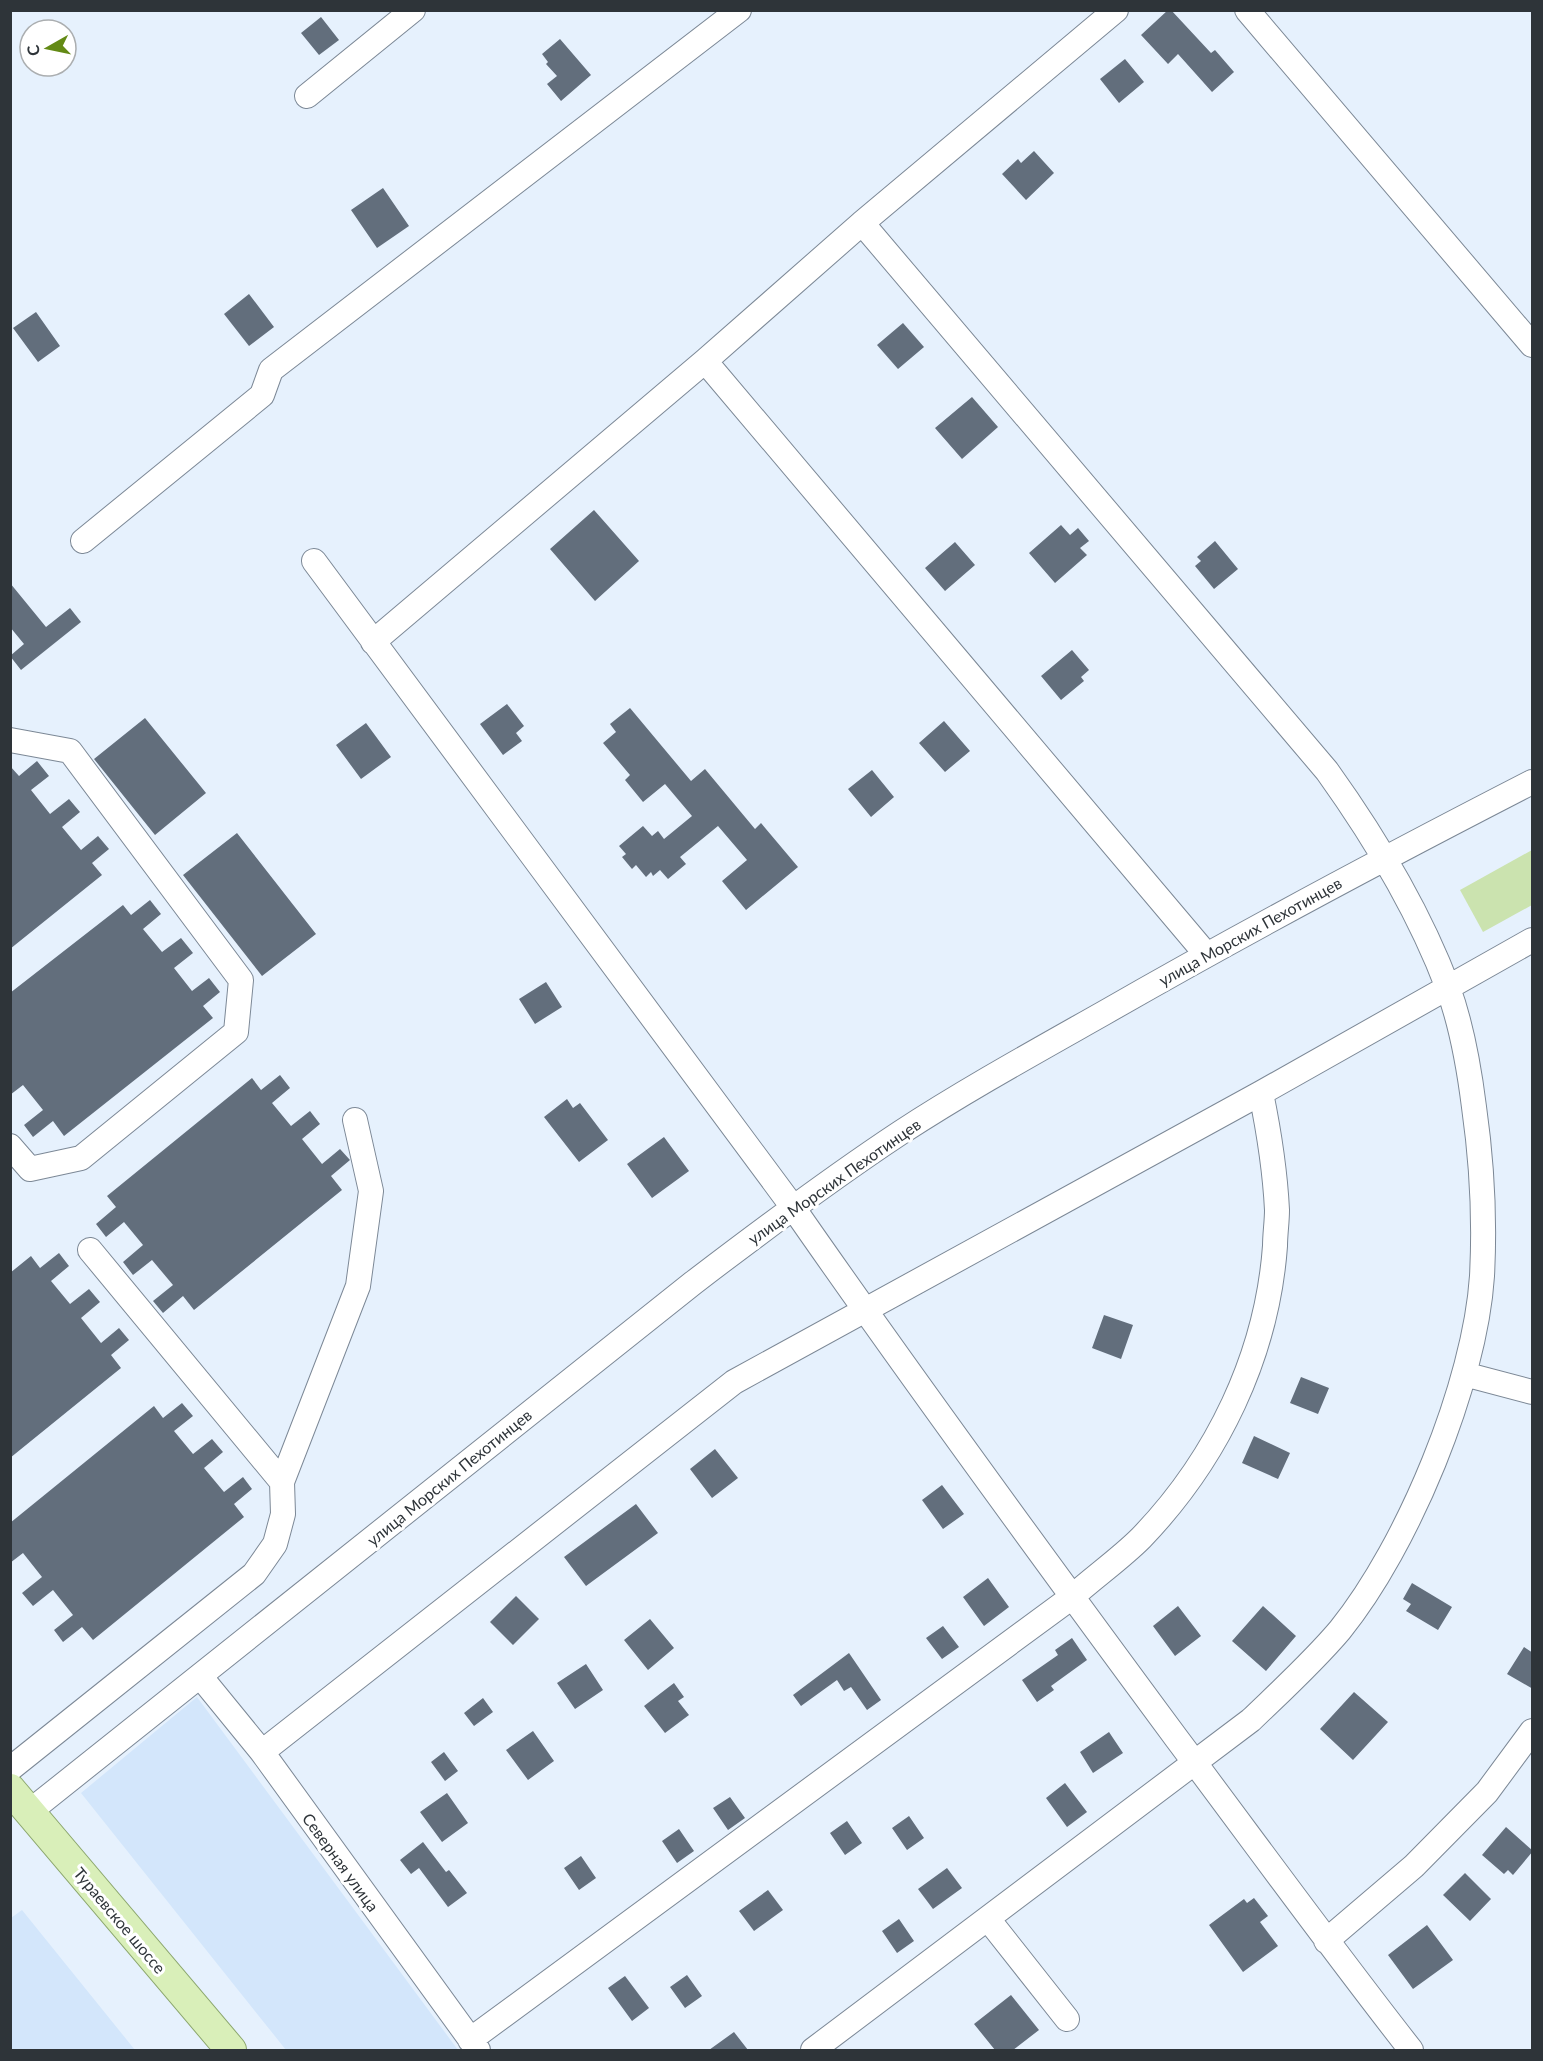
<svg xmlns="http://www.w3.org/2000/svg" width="1543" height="2061" viewBox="0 0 1543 2061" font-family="Lato,sans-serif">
<rect width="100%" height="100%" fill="#e6f1fd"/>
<path fill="#d3e6fb" d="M197,1697l261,353h-172l-205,-257z
M22,1910l113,140h-124v-132z"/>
<path fill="#cbe3af" d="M1532,850v55l-49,27 -23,-42z"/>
<path fill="#626e7c" d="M1168,10h3l40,43 4,-3 19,22 -22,20 -34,-38 -10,10 -27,-29z
M321,17l18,23 -20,15 -18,-22z
M560,39l31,36 -30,26 -14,-17 10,-8 -11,-12 2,-2 -6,-8z
M1125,59l19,23 -25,21 -19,-24z
M1034,151l20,22 -28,27 -24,-26 16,-15 3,4z
M383,188l26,38 -32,22 -26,-38z
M249,294l25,33 -25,19 -25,-32z
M36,312l24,34 -22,16 -25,-34z
M903,323l21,24 -26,22 -21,-24z
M972,397l26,30 -36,32 -27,-31z
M594,510l45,51 -44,40 -45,-52z
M1061,525l9,10 8,-7 11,13 -9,7 7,7 -32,28 -26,-30z
M1215,541l23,28 -24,20 -19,-23 6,-5 -4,-4z
M955,542l20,23 -30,26 -20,-23z
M10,583l36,44 24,-19 11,14 -60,48 -11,-14 14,-12 -14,-17z
M1072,650l17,20 -8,7 3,4 -23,19 -20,-24z
M507,704l17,22 -8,7 6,8 -19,14 -23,-31z
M630,708l61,73 14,-12 50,60 6,-6 37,44 -52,43 -24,-29 25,-21 -29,-34 -38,31 6,7 -18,15 -8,-9 -7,6 -2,-4 -5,5 -10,-12 -4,4 -10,-12 4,-3 -7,-8 24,-20 9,10 6,-5 6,8 28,-23 -27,-32 -22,18 -18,-22 5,-5 -27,-32 13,-11 -6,-8z
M145,718l61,75 -51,42 -61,-76z
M944,721l26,30 -25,21 -26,-29z
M366,723l25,34 -30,22 -25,-34z
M37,761l12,15 -18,14 19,24 19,-15 11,13 -18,15 19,23 17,-14 11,13 -17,14 10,12 -92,74v-183l9,10z
M872,770l22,27 -23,20 -23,-28z
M237,833l79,101 -54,42 -79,-101z
M150,900l11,14 -18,15 19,23 19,-14 12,15 -19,15 18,23 17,-13 11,14 -17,14 10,12 -149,118 -11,-15 -20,16 -9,-12 19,-15 -20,-25 -13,10v-102l113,-88 8,10z
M546,982l16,25 -27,17 -16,-25z
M280,1075l10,13 -18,15 19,23 19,-15 10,13 -18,15 20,25 18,-15 10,11 -19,16 11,14 -148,120 -11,-14 -20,17 -10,-12 20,-16 -21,-25 -19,15 -10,-13 20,-17 -19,-23 -18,15 -10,-13 20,-17 -9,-11 145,-118 9,12z
M567,1099l6,9 7,-5 28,37 -29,22 -35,-45z
M664,1137l25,34 -37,27 -25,-34z
M59,1253l10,13 -18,15 19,23 19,-15 11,13 -19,16 20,25 18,-15 10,12 -18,15 10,13 -111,90v-185l21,-17 9,12z
M1104,1315l29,10 -12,34 -29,-11z
M1301,1377l28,11 -11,26 -28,-11z
M182,1403l11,13 -19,15 19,23 19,-15 11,13 -19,16 20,24 19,-15 9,12 -18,15 10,13 -151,123 -11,-13 -19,15 -9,-12 19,-15 -20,-25 -20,16 -11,-13 20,-16 -19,-24 -13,10v-40l144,-117 9,12z
M1254,1436l36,17 -12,26 -36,-16z
M715,1449l23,29 -26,20 -22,-29z
M942,1485l22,29 -21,15 -21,-29z
M636,1504l22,29 -72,53 -22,-29z
M988,1578l21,29 -25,19 -21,-29z
M1412,1583l40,24 -14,23 -32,-19 5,-7 -8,-5z
M516,1596l23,23 -26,26 -23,-23z
M1178,1606l23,30 -26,20 -22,-30z
M1263,1606l33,30 -30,35 -34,-30z
M650,1619l24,29 -26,22 -24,-30z
M943,1626l16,21 -17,12 -16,-21z
M1072,1638l15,22 -36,26 3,4 -17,12 -15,-22 36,-25 -3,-5z
M1524,1647l9,6v36l-26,-15z
M849,1653l32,47 -14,10 -16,-23 -7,4 -7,-11 -36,26 -8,-11z
M586,1664l17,26 -28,19 -18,-26z
M674,1683l10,14 -6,4 11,14 -24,18 -21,-27z
M1354,1692l34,30 -35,38 -33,-31z
M483,1698l10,14 -19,14 -10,-13z
M533,1731l21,30 -26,19 -22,-30z
M1109,1732l14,21 -30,20 -13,-21z
M444,1752l14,19 -13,10 -14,-19z
M1065,1783l22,29 -20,15 -21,-29z
M447,1793l21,30 -26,19 -22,-30z
M730,1797l15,21 -17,12 -15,-22z
M909,1816l15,22 -17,12 -15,-22z
M847,1821l15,22 -17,12 -15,-22z
M1506,1827l27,24 -20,24 -5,-5 -4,4 -22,-19z
M679,1829l15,22 -17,12 -15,-22z
M423,1842l23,30 3,-2 18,23 -19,14 -29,-39 -8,6 -11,-14z
M581,1856l15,22 -17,12 -15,-22z
M947,1868l15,20 -29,21 -15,-20z
M1465,1873l26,26 -21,22 -27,-26z
M768,1890l15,20 -29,21 -15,-20z
M1254,1898l14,18 -8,6 18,24 -35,26 -34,-47 35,-26 3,4z
M899,1919l15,22 -17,12 -15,-22z
M1427,1925l26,35 -40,29 -25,-34z
M687,1975l15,21 -17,12 -15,-21z
M625,1976l24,32 -17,13 -24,-33z
M1011,1995l28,35 -26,20h-18l-21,-26z
M734,2032l14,18h-39z"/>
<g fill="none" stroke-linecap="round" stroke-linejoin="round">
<defs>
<path id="minor" d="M1247,10l285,335
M307,96l106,-86
M705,361l501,593
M83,541l179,-146 9,-25 468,-360
M314,561l478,645c125,180 255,357 385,533 78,104 154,209 234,311
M373,642l332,-281 157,-138 254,-213
M10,740l60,11 171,229 -5,52 -155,126 -51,11 -20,-23
M1464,1374l68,18
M282,1482l76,-196 13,-95 -16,-71
M200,1676l62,76 216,298
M262,1752l472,-370 527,-289 271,-153
M10,1769l244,-195 21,-30 8,-30 -1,-32 -192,-232
M29,1812l664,-529c68,-52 136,-103 207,-150 66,-43 135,-81 204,-120 141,-81 284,-157 428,-231
M988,1919l79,100
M1326,1941l88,-75 73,-74 45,-61
M470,2040l602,-443c22,-20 48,-38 69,-59 76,-79 126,-182 134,-292 0,-12 2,-24 2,-36 -2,-40 -8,-78 -16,-117
M813,2050l438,-330c30,-29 62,-58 89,-90 68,-84 135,-246 142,-354 3,-57 0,-113 -8,-169 -5,-40 -12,-81 -26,-119 -29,-77 -73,-150 -121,-217l-465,-548"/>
<path id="major" d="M10,1789l221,261"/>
</defs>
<use href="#minor" stroke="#7c8896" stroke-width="26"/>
<use href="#major" stroke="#8ca76e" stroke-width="32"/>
<use href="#minor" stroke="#fff" stroke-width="24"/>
<use href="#major" stroke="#d9efb9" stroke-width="30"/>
</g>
<g text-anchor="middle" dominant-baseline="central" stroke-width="6" stroke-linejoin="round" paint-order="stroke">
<g font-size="16" fill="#2e3439" stroke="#fff">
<text transform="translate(1250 931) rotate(-29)">улица Морских Пехотинцев</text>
<text transform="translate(834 1181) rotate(-35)">улица Морских Пехотинцев</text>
<text transform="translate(449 1477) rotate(-39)">улица Морских Пехотинцев</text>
<text transform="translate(341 1862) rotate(54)">Северная улица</text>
<text transform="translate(120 1920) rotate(50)">Тураевское шоссе</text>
</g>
</g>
<rect width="1543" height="2061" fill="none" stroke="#2e3439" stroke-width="24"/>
<g transform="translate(48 48) rotate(261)"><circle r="28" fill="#ffffff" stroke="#abaeb0" stroke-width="1.5"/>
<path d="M0-4.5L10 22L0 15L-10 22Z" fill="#638a15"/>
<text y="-9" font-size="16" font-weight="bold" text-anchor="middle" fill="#2e3439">С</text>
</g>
</svg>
